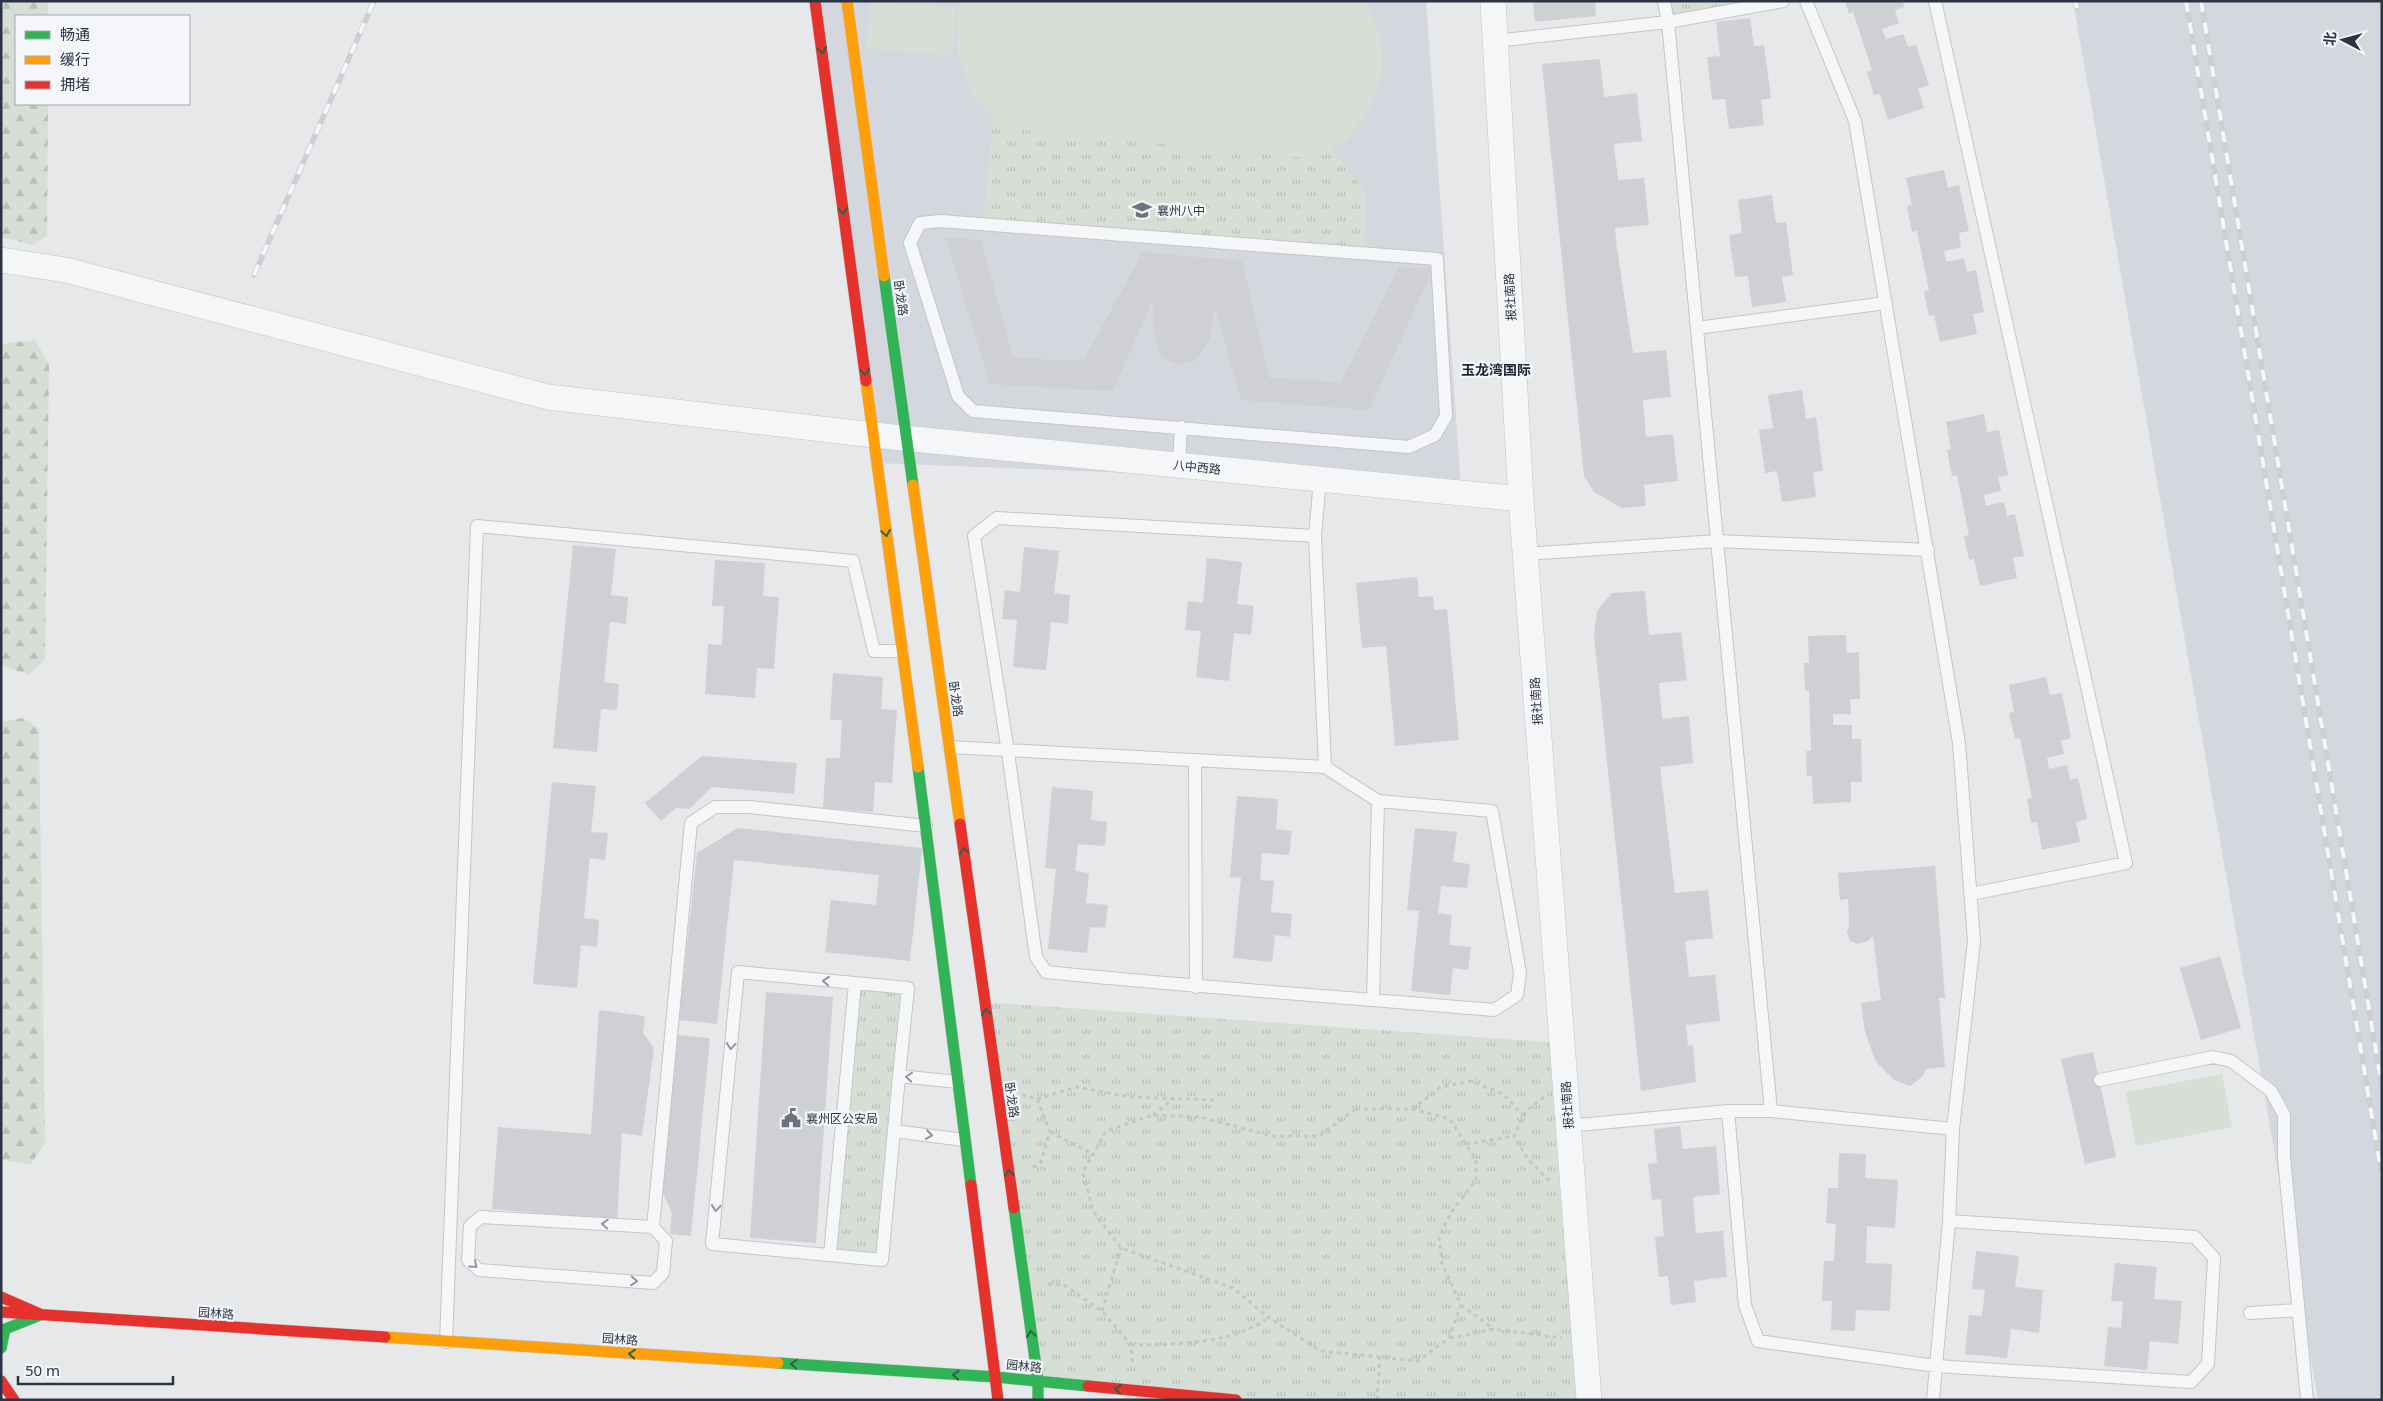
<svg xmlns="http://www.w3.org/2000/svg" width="2383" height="1401" viewBox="0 0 2383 1401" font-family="'Noto Sans','Noto Sans SC',sans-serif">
<defs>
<pattern id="grass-tufts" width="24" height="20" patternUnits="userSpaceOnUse" patternTransform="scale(1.25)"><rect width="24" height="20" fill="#d6ded6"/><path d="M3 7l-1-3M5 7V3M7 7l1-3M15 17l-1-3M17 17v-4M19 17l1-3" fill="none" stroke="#b8bfb9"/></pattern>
<pattern id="forest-firs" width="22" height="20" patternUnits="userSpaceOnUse" patternTransform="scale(1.25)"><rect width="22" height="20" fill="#d6ded6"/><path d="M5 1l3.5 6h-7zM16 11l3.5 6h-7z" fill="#b8bfb9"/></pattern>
</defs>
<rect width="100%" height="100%" fill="#e6e8ea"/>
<path fill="#d4d7dd" d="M815,1h611l35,485 -584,-23z
M2073,1h309v1399h-64z"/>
<path fill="url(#grass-tufts)" d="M1663,1h120l-115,21z
M993,117l10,11 305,30 22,-10 36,44 -1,61 -382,-29z
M855,983l53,5 -26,272 -52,-4z
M985,1002l577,41 27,357h-353l-198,-19z"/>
<path fill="url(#forest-firs)" d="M1,1h47v15h-32v88h32l-1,132 -14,9 -32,-8z
M35,340l14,24 -4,295 -16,16 -28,-10v-321z
M23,718l16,11 6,414 -14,21 -30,-4v-438z"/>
<path fill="#d6ded6" d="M870,1l86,6 -4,49 -86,-8z
M960,1h407l14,38 2,30 -13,39 -23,32 -39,18 -305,-30 -30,-32 -16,-41v-32z
M2222,1074l10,53 -96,19 -10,-54z"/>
<path fill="#ced0d3" d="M1533,1h62l1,15 -61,6z
M1845,1h58l1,6 -9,3 4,13 -17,6 4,10 17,-5 5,13 8,-2 13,40 -11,4 6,19 -36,12 -8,-26 -6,1 -7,-23 5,-2 -19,-58 -4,2z
M1750,18l4,28 10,-1 7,53 -10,2 3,25 -35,4 -4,-30 -13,1 -5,-43 13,-1 -4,-34z
M1600,59l4,38 33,-4 5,48 -28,3 4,36 26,-2 5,47 -34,3 2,21 16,104 33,-3 5,47 -28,3 3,37 27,-3 5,47 -34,4 2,21 -24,2 -28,-16 -10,-16 -42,-412z
M1944,170l4,18 11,-3 10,46 -10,2 2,14 -17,4 2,11 18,-4 3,14 9,-2 8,42 -11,2 4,20 -37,8 -6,-27 -5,1 -5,-24 5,-2 -12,-59 -5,1 -5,-26 5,-1 -6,-27z
M1772,195l4,28 10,-1 7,53 -11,2 4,25 -34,5 -4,-31 -13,1 -6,-42 13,-2 -4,-33z
M946,238l35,2 32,118 70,3 60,-109 99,9 27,117 72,4 58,-115 34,2 -64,141 -128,-10 -26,-93 -5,32 -15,22 -16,4 -17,-7 -8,-26 -1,-33 -40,92 -123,-7z
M1802,390l4,29 10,-2 7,54 -10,1 3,25 -34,5 -5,-31 -12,2 -6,-43 14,-2 -5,-33z
M1984,414l3,18 12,-2 9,45 -10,2 3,14 -17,4 2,11 18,-4 3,14 8,-2 9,42 -11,2 4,20 -37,8 -6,-27 -5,1 -5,-24 5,-1 -12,-60 -5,1 -5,-26 4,-1 -5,-27z
M573,545l43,4 -5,46 17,2 -2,27 -16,-2 -6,60 15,2 -2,26 -16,-1 -4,43 -44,-4z
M1024,547l35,4 -5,42 16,2 -2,29 -17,-2 -5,48 -33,-3 4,-47 -15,-1 3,-29 15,2z
M1207,558l35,4 -5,42 17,2 -3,29 -17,-2 -5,48 -33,-4 5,-46 -16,-1 3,-29 15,2z
M715,560l50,3 -2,33 16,1 -5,72 -17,-1 -2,30 -50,-4 3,-50 14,1 2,-39h-12z
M1417,577l2,20 14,-1 1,14 13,-1 12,131 -64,6 -9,-100 -24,2 -6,-65z
M1645,591l4,44 32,-3 6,48 -28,3 3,36 27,-3 4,47 -33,4 15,126 33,-3 5,48 -28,3 4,36 26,-2 5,46 -34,4 2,21 5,-1 3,37 -55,9 -47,-456 3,-24 15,-18z
M1846,635l1,18 12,-1 1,47h-10l1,15h-18v11h19v14h9l1,43h-11v20l-38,2 -1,-28h-5l-1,-25h5l-2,-61h-4l-1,-27h5l-1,-27z
M833,673l50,4 -2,32 16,1 -5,73 -17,-1 -2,30 -50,-4 3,-50h14l2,-38h-12z
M2046,677l4,18 12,-2 9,45 -10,3 3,13 -17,4 2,11 18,-4 3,15 8,-2 9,41 -11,3 4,20 -38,8 -5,-28 -6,1 -4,-24 5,-1 -12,-60 -5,1 -6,-26 5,-1 -5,-27z
M702,756l95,7 -3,31 -82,-7 -23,22 -13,-1 -15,13 -16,-18z
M552,782l44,4 -5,46 17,1 -3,27 -15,-2 -6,60 15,2 -2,27 -16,-2 -4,43 -44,-4z
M1052,787l41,4 -2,29 16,2 -2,24 -27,-2 -3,27 14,2 -3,30 22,2 -3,23 -15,-1 -3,26 -39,-4 8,-80 -11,-1z
M1237,796l41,3 -2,30 16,2 -3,24 -27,-2 -2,27 14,1 -3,31 21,2 -2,23 -15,-2 -3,27 -39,-4 8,-80 -11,-1z
M738,828l184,20 -12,113 -85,-9 6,-52 45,5 3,-30 -145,-15 -17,164 -38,-4 18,-167z
M1415,828l42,4 -4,30 17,2 -3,24 -26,-2 -3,27 14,2 -3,30 22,2 -3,23 -15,-2 -3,27 -39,-4 8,-80 -12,-1z
M1935,866l10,132h-6l6,69 -19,2 -3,7 -13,10 -16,-6 -18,-18 -11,-30 -4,-29 20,-3 -8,-64 -5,5 -10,3 -8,-3 -3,-9 2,-7 -1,-26 -8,1 -2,-27z
M2220,956l21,72 -40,12 -21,-72z
M766,992l67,5 -17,246 -66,-5z
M599,1010l46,6 -2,17 11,15 -12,88 -20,-3 -5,87 -125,-11 6,-82 93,7z
M677,1035l33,3 -19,198 -21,-2 2,-21 -10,-22z
M2093,1052l23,105 -31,7 -24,-105z
M1680,1126l3,23 33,-3 4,48 -27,3 3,36 27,-2 4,46 -33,4 2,21 -25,3 -3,-29 -9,1 -4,-40 9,-1 -3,-37 -9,1 -4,-36 9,-1 -3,-34z
M1839,1153l27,1 -1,24 33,2 -3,48 -28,-2 -1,37 26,1 -2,47 -34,-1 -1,21 -24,-1 1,-29h-10l2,-40h10l2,-37 -10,-1 2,-35h10z
M1976,1251l43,5 -4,31 28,3 -4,43 -28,-4 -4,29 -42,-4 4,-39 13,1 3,-26 -13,-1z
M2115,1263l42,4 -3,32 28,2 -4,43 -28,-3 -3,29 -43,-4 4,-39 13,1 2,-26 -12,-1z"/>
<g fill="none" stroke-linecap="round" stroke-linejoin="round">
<defs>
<path id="lane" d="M1783,1l-115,21 103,1089 182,18
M1806,1l49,120 104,622 15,198 -21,188 -4,92 -16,179
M1935,1l191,862 -155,31
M1495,41l173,-19 -4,-21
M941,221l496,38 9,157 -11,19 -26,12 -436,-36 -15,-15 -48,-153 10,-20z
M1697,328l189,-25
M1179,465l2,-38
M1320,479l-5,57 10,231
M1525,554l192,-13 211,9
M949,747l376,20 53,34 114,10 28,162 -3,22 -23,15c-150,-13 -299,-23 -448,-38l-10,-15 -28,-205 -34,-216 23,-18 318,18
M1195,760l1,227
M1373,1000l5,-199
M899,1076l-17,184 -170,-16 26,-272 170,16 -9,88 59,6
M2100,1080l113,-23 18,4 40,30 13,24v43l23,242
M1728,1111h43
M1568,1126l160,-15 17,194 13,36 178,25 255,16 17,-18 6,-106 -19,-21 -246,-16
M894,1131l70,9
M653,1227l-172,-10 -11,9 -2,34 11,10 174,13 10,-10 3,-32 -13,-14 38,-404 24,-16h34l177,19
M830,1255l25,-272
M2250,1313l48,-3
M446,1342l31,-816 376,35 21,90h29"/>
<path id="street" d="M1493,1l28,498 68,901
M1,260l65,10 482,127 325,38 648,64"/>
<path id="fast" d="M884,276l29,209
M918,767l53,418
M1014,1208l24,173v19
M1,1348l4,-19 33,-13
M778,1363l218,14 92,9"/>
<path id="slow" d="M847,1l37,275
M866,381l52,386
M913,485l47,339
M385,1337l393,26"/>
<path id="jam" d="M815,1l51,380
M960,824l54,384
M971,1185l27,215
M1,1297l39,17
M1,1312l384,25
M1,1381l13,19
M1088,1386l148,14"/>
</defs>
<use href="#lane" stroke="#c4c6c8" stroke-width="14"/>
<use href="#street" stroke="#c4c6c8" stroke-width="26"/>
<use href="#fast" stroke="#c4c6c8" stroke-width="12"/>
<use href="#slow" stroke="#c4c6c8" stroke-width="12"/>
<use href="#jam" stroke="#c4c6c8" stroke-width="12"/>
<path stroke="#c5c6ca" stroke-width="3" stroke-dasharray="4 4" stroke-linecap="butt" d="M1022,1095l15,4 13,33 -9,30 -9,6
M1544,1097l-18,14 -12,25 13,22 23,24
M1037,1099l40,-12 53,10 85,3
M1356,1109h56l38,10 26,41v20l-24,31 -13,25 3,27 19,42 -12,33 -31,23 -97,-10 -52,-33 -36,-30 -112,-40 -28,-37 -10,-39 23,-41 47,-16 47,2 72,19h47z
M1412,1109l29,-22 30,-6 32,13 21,22
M1153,1115l20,-16
M1050,1132l43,22
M1466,1144l48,-8
M1048,1284l16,1 38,26 29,34 2,22
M1461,1305l33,24
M1102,1311l19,-63
M1450,1338l44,-9 68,9
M1131,1345c48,-1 96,0 138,-27
M1377,1400l3,-43"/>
<use href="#lane" stroke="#f5f6f7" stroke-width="12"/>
<use href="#street" stroke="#f5f6f7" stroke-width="25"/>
<use href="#fast" stroke="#30b455" stroke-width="11"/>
<use href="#slow" stroke="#ff9f0a" stroke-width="11"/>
<use href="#jam" stroke="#e5322d" stroke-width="11"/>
<defs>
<path id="rail" d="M2075,1l2,7
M2186,1l196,1176
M2201,1l181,1086
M254,275l120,-274"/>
</defs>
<use href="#rail" stroke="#cecfd2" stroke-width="5.5"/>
<use href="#rail" stroke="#f4f6f9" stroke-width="4" stroke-dasharray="11" stroke-linecap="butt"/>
</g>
<defs><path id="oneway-chevron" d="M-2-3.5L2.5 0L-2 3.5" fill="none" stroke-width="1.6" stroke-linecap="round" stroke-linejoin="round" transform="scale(1.25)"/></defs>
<g stroke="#2d614b">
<use href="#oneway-chevron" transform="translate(822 50) rotate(82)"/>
<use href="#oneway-chevron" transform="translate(843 211) rotate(82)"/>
<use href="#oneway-chevron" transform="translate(865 372) rotate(82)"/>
<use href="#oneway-chevron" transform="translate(886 533) rotate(82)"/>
<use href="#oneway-chevron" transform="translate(964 851) rotate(-98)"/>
<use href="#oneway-chevron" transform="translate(986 1012) rotate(-98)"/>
<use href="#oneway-chevron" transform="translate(1009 1173) rotate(-98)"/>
<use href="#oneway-chevron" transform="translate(1031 1334) rotate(-98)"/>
<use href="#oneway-chevron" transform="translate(632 1354) rotate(-176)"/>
<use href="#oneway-chevron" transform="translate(794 1364) rotate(-176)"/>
<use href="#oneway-chevron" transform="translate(956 1375) rotate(-176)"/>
<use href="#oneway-chevron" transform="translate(1118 1389) rotate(-175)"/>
</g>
<g stroke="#90959e">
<use href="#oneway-chevron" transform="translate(826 981) rotate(-175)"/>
<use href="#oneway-chevron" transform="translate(731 1046) rotate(95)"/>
<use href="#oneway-chevron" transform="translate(909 1077) rotate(-175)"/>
<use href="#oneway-chevron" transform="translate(929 1135) rotate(8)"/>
<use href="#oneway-chevron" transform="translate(716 1208) rotate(95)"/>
<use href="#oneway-chevron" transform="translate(605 1224) rotate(-177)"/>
<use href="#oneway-chevron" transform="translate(474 1265) rotate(42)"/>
<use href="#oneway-chevron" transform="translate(634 1281) rotate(4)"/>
</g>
<defs>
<symbol id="school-bare" viewBox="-9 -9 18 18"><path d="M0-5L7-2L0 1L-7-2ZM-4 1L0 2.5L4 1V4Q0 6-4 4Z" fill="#6c737f" stroke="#f4f6f9" stroke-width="2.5" paint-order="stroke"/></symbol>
<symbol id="civic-bare" viewBox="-9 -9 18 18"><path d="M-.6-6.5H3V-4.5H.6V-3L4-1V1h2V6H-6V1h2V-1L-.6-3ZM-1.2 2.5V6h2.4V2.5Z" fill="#6c737f" stroke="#f4f6f9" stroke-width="2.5" paint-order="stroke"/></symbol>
</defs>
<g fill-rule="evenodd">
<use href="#school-bare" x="1128" y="196" width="28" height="28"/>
<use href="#civic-bare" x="777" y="1104" width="28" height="28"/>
</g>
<g text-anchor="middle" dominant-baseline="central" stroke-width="4.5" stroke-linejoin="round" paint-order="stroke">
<g font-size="12" fill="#2b3445" stroke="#f4f6f9" text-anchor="start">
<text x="1157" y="210">襄州八中</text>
<text x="806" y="1118">襄州区公安局</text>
</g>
<g font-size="12" fill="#2b3445" stroke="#f4f6f9">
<text transform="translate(1510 297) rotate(-93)">报社南路</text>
<text transform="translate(901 298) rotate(82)">卧龙路</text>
<text transform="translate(1197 467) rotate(6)">八中西路</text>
<text transform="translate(956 699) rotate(82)">卧龙路</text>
<text transform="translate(1536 701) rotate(-94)">报社南路</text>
<text transform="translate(1012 1100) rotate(82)">卧龙路</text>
<text transform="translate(1567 1105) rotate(-94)">报社南路</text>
<text transform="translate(216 1313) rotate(4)">园林路</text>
<text transform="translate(620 1339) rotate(4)">园林路</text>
<text transform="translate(1024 1366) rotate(6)">园林路</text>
</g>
<g font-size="14" font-weight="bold" fill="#1d2536" stroke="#f4f6f9">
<text x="1496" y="369">玉龙湾国际</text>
</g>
</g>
<rect width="2383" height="1401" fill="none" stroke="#2b3445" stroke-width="5"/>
<rect x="15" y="15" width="175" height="90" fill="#f4f6f9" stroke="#a4a8b1"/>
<rect x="25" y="31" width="25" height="8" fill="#30b455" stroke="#a4a8b1"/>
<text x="60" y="40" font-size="15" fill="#2b3445">畅通</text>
<rect x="25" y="56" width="25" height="8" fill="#ff9f0a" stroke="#a4a8b1"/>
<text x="60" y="65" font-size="15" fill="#2b3445">缓行</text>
<rect x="25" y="81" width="25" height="8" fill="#e5322d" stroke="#a4a8b1"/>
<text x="60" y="90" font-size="15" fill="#2b3445">拥堵</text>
<g transform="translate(2343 40) rotate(276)" stroke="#f4f6f9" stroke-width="4" paint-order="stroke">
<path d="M0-4L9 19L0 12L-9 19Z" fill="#2b3445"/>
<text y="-8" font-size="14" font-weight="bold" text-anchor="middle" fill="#2b3445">北</text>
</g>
<path d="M18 1376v8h155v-8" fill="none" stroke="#2b3445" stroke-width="2.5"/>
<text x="25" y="1376" font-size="15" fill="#2b3445" stroke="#f4f6f9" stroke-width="4" paint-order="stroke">50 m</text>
</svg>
